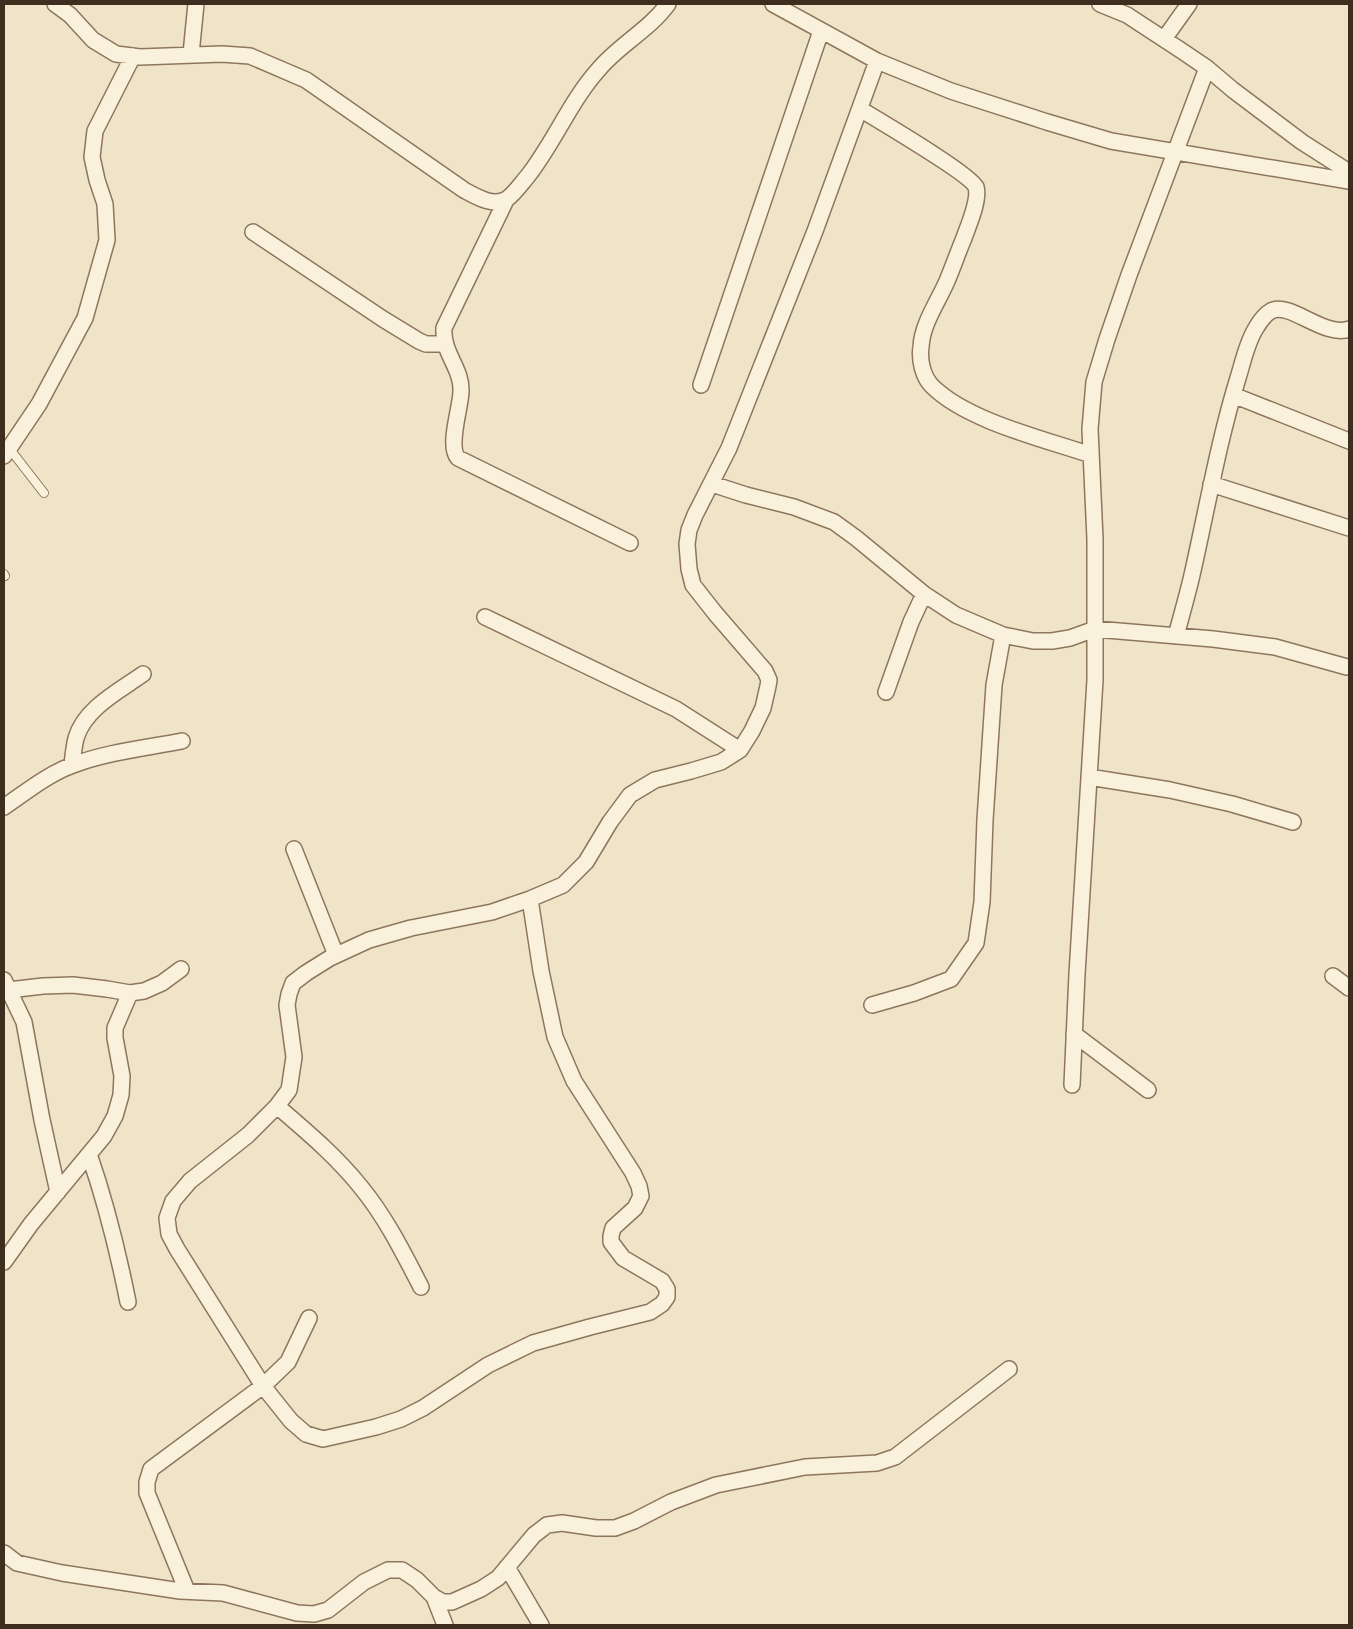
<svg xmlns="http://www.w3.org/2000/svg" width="1353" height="1629" viewBox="0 0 1353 1629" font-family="'Libre Baskerville',serif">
<rect width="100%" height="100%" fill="#f0e4c8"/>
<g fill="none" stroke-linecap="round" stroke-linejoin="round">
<defs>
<path id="lane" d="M9,448l35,45
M4,574l1,2"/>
<path id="street" d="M55,4l15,11 23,25 23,14 24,3 82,-3 28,2 56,24 158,110c13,7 29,17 43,9 8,-6 14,-15 20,-22 27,-34 43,-76 72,-108 20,-24 50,-39 69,-65
M773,4l104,57 74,30 96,31 64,19 238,40
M1100,4l27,11 55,36 25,17 26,22 69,52 47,30
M1164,39l25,-35
M191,54l5,-50
M860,109c18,11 110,65 116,78 4,13 -8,39 -12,51 -6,14 -11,29 -17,43 -9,21 -25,43 -26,66 -2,13 2,30 11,39 35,35 112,53 159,69
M506,200l-62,128c-2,25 18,40 17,63 0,16 -14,55 -3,67l172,85
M253,232l130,87 36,22 7,3h19
M701,385l120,-354
M1233,395l116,46
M4,456l35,-52 46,-86 22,-78 -2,-36 -8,-24 -5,-23 3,-26 38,-75
M712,484l34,11 48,12 40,15 22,16 68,56 32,21 47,20 30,6h19l18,-3 25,-9 118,10 62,8 72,20
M1211,484l138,44
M485,617l191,92 64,41
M1176,636c6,-23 13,-46 18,-70 14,-63 25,-126 44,-188 5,-16 9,-36 18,-50 4,-7 8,-13 15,-17 19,-10 53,27 78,18
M886,692l25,-70 13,-28
M72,765c1,-9 2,-19 4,-27 9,-30 43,-47 67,-64
M1089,777l81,13 62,14 61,18
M4,807c22,-15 44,-33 69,-42 34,-13 73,-17 109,-24
M294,849l42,106
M530,899l11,72 14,66 19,44 59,92 6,13 2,10 -6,12 -22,20 -2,8v6l12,16 39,23 5,8v8l-5,7 -12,8 -60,15 -57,16 -45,22 -65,43 -22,11 -25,8 -53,12 -17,-5 -15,-13 -28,-35 -86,-137 -8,-15 -2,-16 6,-17 17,-20 58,-46 29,-29 12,-16 5,-33 -7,-52 2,-11 4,-11 13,-10 24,-15 39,-18 42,-12 81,-16 38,-13 33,-14 23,-23 24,-40 20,-27 25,-15 36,-9 30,-9 19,-12 12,-19 11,-23 5,-22 1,-6 -4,-9 -50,-58 -22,-28 -4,-16 -2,-25 2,-14 6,-15 34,-67 86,-217 62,-170
M1333,976l16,12
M4,980l20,42 18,98 16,72
M9,990l34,-4 30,-1 34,4 23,4 14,-2 18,-8 19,-14
M872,1005l42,-12 37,-14 25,-36 6,-41 3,-82 9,-135 9,-50
M1074,1034l74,56
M1072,1085l5,-111 18,-294v-141l-5,-110 4,-47 13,-43 22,-64 78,-207
M277,1106c29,25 59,50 83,80 25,30 43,66 61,101
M89,1154c17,49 29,98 39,148
M4,1262l27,-38 73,-88 11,-20 6,-21 1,-19 -7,-38v-10l15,-35
M4,1553l13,10 45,10 118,18 43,2 74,20 17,1 14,-4 36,-28 24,-12h14l15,10 17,17 9,5h9l29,-13 17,-11 36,-43 13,-10 15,-2 34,5h19l19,-7 37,-19 45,-17 89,-18 72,-4 18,-6 114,-88
M507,1567l34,58
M187,1591l-40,-98v-11l4,-13 112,-83 25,-24 21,-44
M434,1597l11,28"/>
</defs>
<use href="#lane" stroke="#8d765c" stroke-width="10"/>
<use href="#street" stroke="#8d765c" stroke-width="18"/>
<use href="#lane" stroke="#faf1dc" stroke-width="8"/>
<use href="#street" stroke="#faf1dc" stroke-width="15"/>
</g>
<rect width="1353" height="1629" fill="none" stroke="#3d2e20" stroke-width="10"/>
</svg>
